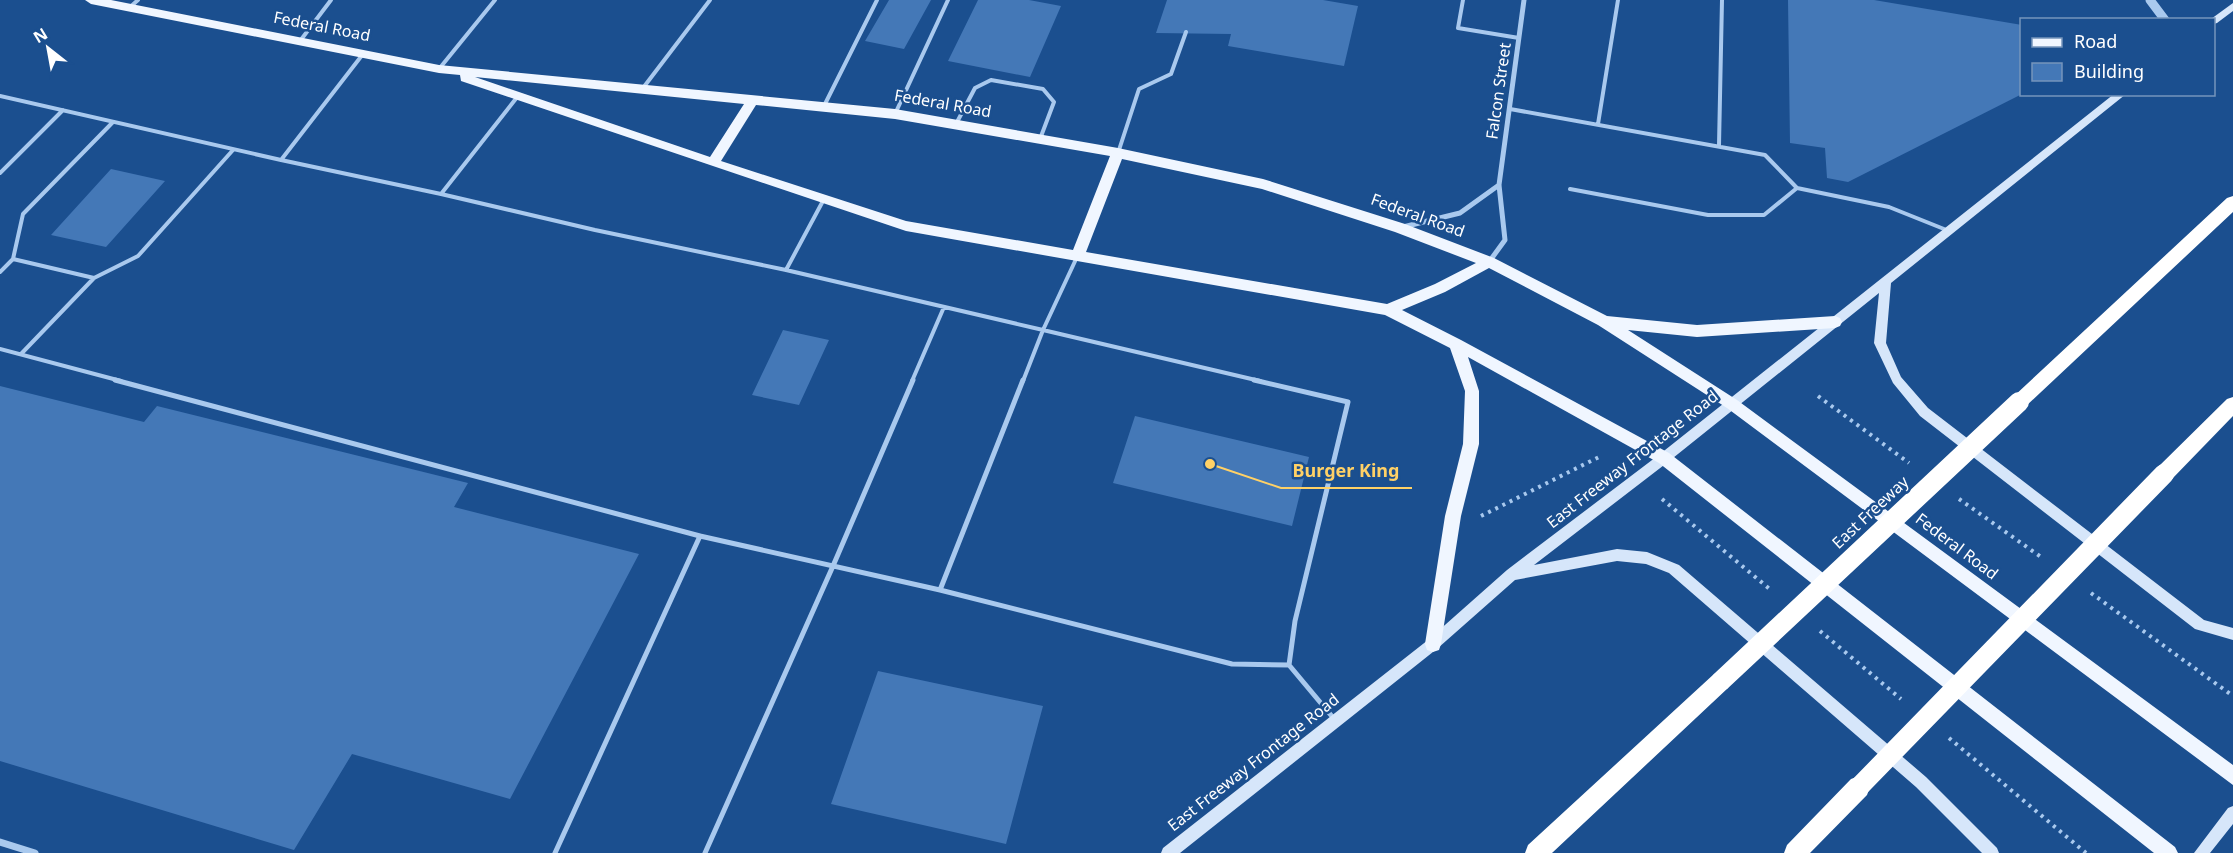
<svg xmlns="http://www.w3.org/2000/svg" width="2233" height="853" viewBox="0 0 2233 853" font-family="'Noto Sans',sans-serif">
<rect width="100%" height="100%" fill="#1b4f8f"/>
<path fill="#4478b7" d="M889,0h42l-27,49 -39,-8z
M978,0h51l32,6 -31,71 -82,-16z
M1167,0h156l35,6 -14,60 -116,-20 3,-12 -75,-1z
M1788,0h86l148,25v69l-174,88 -21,-4 -2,-30 -35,-5z
M111,169l54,12 -59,66 -55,-12z
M783,330l46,10 -30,65 -47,-10z
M0,386l144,36 13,-16 311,77 -14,24 185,47 -129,245 -158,-45 -58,96 -294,-89z
M1135,416l174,41 -17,69 -179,-43z
M878,671l165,35 -37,138 -175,-40z"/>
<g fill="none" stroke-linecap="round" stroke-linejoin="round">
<path stroke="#a9c9ee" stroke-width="4" stroke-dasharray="3 5" stroke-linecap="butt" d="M1818,396l91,67
M1662,499l110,92
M1959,499l82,58
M1481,516l120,-60
M2091,593l142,103
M1820,631l81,68
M1949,738l137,115"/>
<path stroke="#a9c9ee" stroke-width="4" d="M1463,0l-5,28 61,10
M129,8l9,-8
M300,41l31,-41
M363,54l-82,106 160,34
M439,69l56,-69
M643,88l67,-88
M0,96l281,64
M518,96l-77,98 154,36 191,40
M824,106l53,-106
M1510,109l255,46 32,33 92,19 60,24
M895,114l53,-114
M956,124l19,-36 16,-8 52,9 11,13 -14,37
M1598,124l20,-124
M1719,145l3,-145
M1118,153l21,-64 32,-15 15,-42
M0,173l63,-63
M1570,189l138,26h56l33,-27
M824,199l-38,71 257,60 -20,51
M1077,257l-34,73 217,51
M13,259l81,19
M0,272l13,-13 10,-45 90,-92
M0,349l121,32
M21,354l73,-76 44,-22 95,-106
M912,381l32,-74"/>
<path stroke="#a9c9ee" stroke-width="5" d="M115,380l585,156 -145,317
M1254,380l94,22 -53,219 -6,44 46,55
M700,536l240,54 83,-210
M940,590l292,74 57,1
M705,853l128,-287 80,-186"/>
<path stroke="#a9c9ee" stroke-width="5" d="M1403,227l57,-14 39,-28
M1489,262l16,-22 -6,-55 25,-185"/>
<path stroke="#a9c9ee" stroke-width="7" d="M0,842l35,11"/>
<path stroke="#a9c9ee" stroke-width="9" d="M2150,0l15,20"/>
<path fill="#d6e6fa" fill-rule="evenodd" d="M2233,3v8l-16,12 -3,1v-4l-3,-1z
M2114,94h12l-235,189 -5,60 15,34 27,31 276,212 29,8v12l-38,-11 -275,-213 -27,-33 -19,-40 5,-50 -211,169 -134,103 83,-16 30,3 32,13 247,212 71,71 2,5h-17l-66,-66 -247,-214 -23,-9 -29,-3 -102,19 -77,68 -258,205h-19l2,-5 265,-208 79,-70 153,-116z
M2233,806v18l-23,29h-16l34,-45z"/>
<path fill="#f0f6ff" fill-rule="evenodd" d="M85,0h26l328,65 456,44 223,39 145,31 142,45 89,34 113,58 90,9 138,-9 5,2 2,4 -2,4 -5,2 -138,9 -69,-7 109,70 496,365v20l-506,-377 -129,-83 -109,-57 -44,24 -43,18 59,30 208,113 506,394 3,6h-24l-495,-390 -191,-106 11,34v53l-18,72 -20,128 -2,6 -6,2 -6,-2 -2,-6 20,-128 18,-72 2,-53 -15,-43 -65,-33 -479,-84 -445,-150 -1,-6 -21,-2 -348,-69zM475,77l269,27 -34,53zM756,105l139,14 215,37 -37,94 -167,-29 -185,-60zM1122,159l140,30 133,43 81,31 -41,21 -48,20 -301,-52z"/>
<path fill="#fff" fill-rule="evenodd" d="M2233,196v16l-208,195 -6,2 -6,-2 -3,-5 3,-5 214,-199z
M2233,397v19l-62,64 -7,2 -7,-2 -2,-6 2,-6 70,-69z
M1721,671l7,3 3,7 -3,7 -176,165h-27l3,-8 186,-171z
M1859,776l8,3 3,8 -3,8 -57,58h-26l3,-8 64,-66z"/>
<path stroke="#fff" stroke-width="20" d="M1721,681l298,-279
M1859,787l305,-313"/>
</g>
<g text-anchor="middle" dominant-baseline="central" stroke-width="5" stroke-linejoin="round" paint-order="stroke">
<g font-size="16" fill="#fff" stroke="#1b4f8f">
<text transform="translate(322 26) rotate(11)">Federal Road</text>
<text transform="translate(1498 91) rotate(-82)">Falcon Street</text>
<text transform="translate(943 103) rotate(10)">Federal Road</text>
<text transform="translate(1418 215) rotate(20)">Federal Road</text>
<text transform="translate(1632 459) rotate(-38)">East Freeway Frontage Road</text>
<text transform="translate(1870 512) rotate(-43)">East Freeway</text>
<text transform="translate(1957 546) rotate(37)">Federal Road</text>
<text transform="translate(1253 762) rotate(-38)">East Freeway Frontage Road</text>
</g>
</g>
<path fill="none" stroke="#ffd166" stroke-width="2" d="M1210 464L1281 488H1412"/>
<circle fill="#ffd166" stroke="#1b4f8f" stroke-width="2" cx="1210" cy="464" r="6"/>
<g font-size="18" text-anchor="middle" font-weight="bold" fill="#ffd166" stroke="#1b4f8f" stroke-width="5" stroke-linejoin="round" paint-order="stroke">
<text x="1346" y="477">Burger King</text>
</g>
<rect x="2020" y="18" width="195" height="78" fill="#1b4f8f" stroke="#7695bc" stroke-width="1.5"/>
<rect x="2032" y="38" width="30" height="9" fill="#f0f6ff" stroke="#7695bc" stroke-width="1.5"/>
<text x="2074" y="48" font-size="18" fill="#ffffff">Road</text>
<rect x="2032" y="63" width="30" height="18" fill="#4478b7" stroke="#7695bc" stroke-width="1.5"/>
<text x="2074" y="78" font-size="18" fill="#ffffff">Building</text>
<g transform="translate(48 48) rotate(329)" stroke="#1b4f8f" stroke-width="4.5" paint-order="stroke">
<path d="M0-4.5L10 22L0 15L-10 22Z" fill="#ffffff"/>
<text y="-9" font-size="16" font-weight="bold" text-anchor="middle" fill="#ffffff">N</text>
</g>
</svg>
